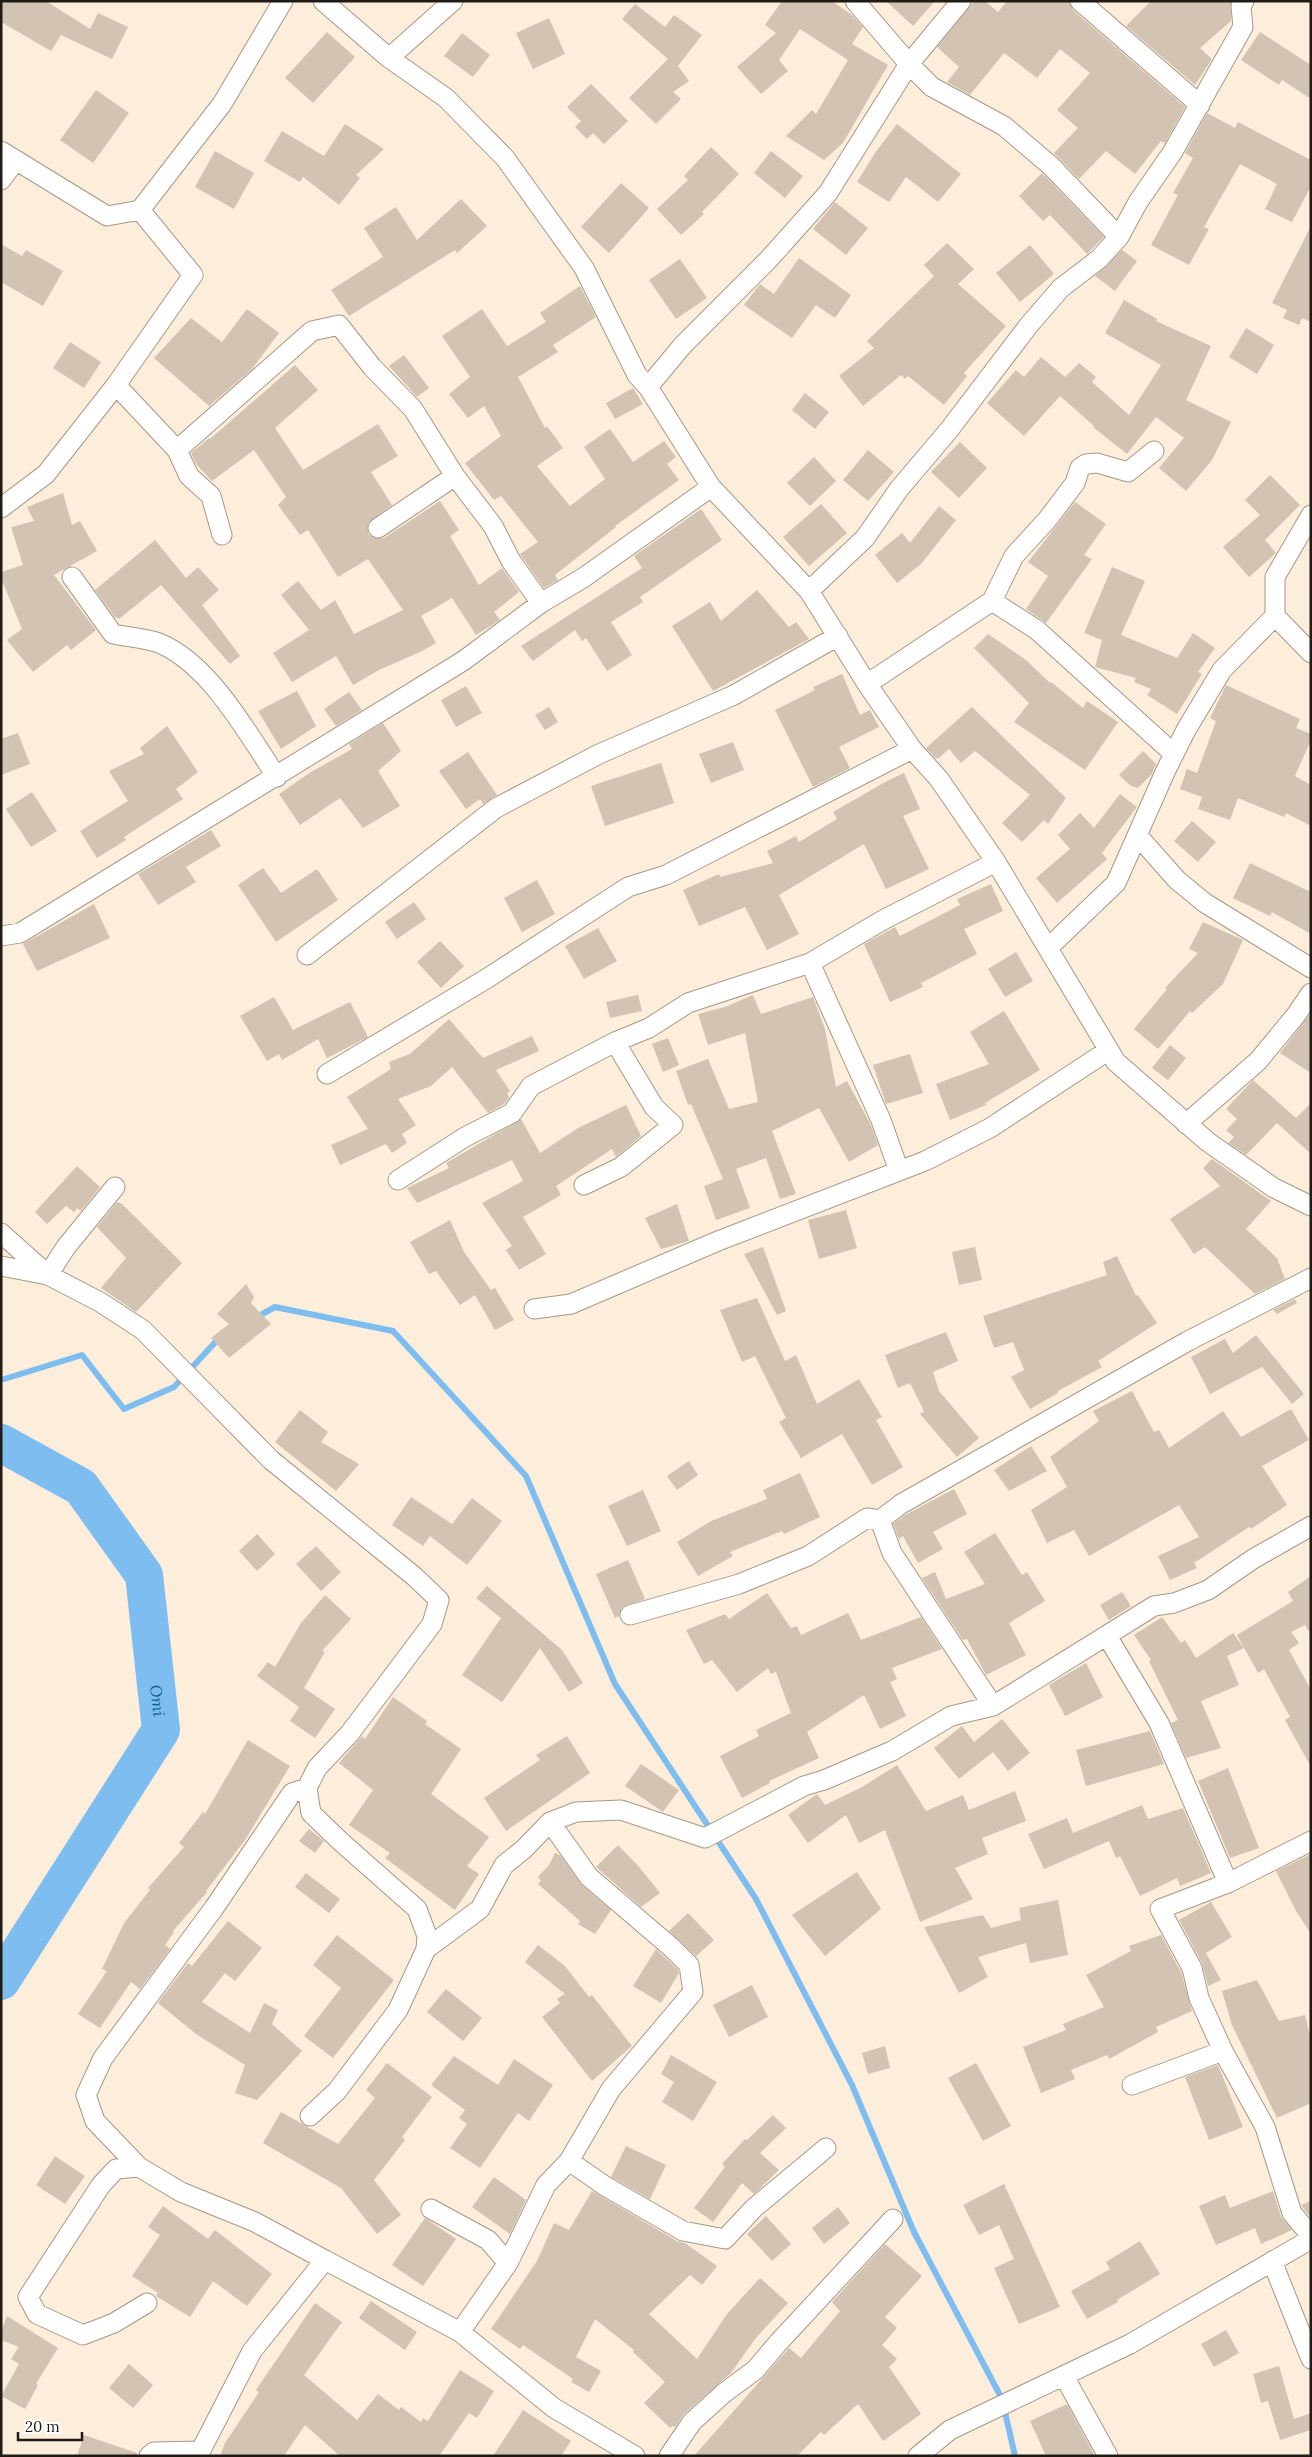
<svg xmlns="http://www.w3.org/2000/svg" width="1312" height="2457" viewBox="0 0 1312 2457" font-family="Lora,serif">
<rect width="100%" height="100%" fill="#fdeddb"/>
<g fill="none" stroke-linecap="round" stroke-linejoin="round">
<path stroke="#7ebdf0" stroke-width="6" d="M255,1318l20,-11 118,24 133,145 89,208 141,215 96,186 62,147 88,167 13,57
M1,1380l81,-25 42,54 50,-22 46,-50"/>
<path stroke="#7ebdf0" stroke-width="38" id="s1" d="M1,1443l80,44 63,88 17,155 -160,251"/>
</g>
<path fill="#d3c3b2" d="M1,1h45l44,28 8,-16 30,14 -16,32 -51,-24 -10,16 -50,-29z
M782,1h50l20,14 11,12 -11,17 36,21 -45,78 -19,17 -38,-24 26,-26 4,4 32,-54 -48,-31 -21,31 9,11 -27,23 -24,-27 39,-34 -11,-8z
M886,1h49l-22,25z
M974,1h11l13,11 9,-11h62l4,9 112,97 -20,36 -4,-2 -26,33 -29,-23 -27,28 -25,-26 24,-25 -21,-18 33,-37 -30,-24 -23,29 -33,-25 -34,42 -23,-13 12,-15 -22,-20z
M1151,1h80v20l-31,27 12,11 -17,26 -69,-59z
M635,4l30,23 9,-12 28,20 -24,31 11,15 -16,11 8,7 -25,25 -27,-26 39,-39 -46,-40z
M549,18l16,36 -32,15 -17,-36z
M327,32l28,25 -42,46 -28,-25z
M1260,32l51,33v34l-29,-19 -3,5 -38,-25z
M462,33l28,22 -17,22 -29,-21z
M591,84l37,37 -24,23 -11,-11 -6,6 -12,-12 6,-6 -14,-14z
M96,90l33,23 -36,50 -33,-23z
M1207,113l28,15 3,-6 73,38v26l-19,36 -27,-13 12,-25 -37,-20 -36,63 5,2 -20,36 -38,-20 27,-50 -5,-2 20,-35 -8,-5z
M345,124l39,25 -28,26 4,3 -21,27 -36,-28 -3,5 -36,-21 18,-30 42,25z
M897,124l64,50 -23,28 -32,-25 -17,25 -32,-20 18,-29z
M711,147l28,27 -37,38 2,2 -23,21 -24,-26 31,-29 -4,-4z
M215,151l39,22 -20,36 -39,-22z
M771,151l32,25 -18,22 -31,-25z
M1042,173l62,64 -17,17 -37,-39 -7,6 -24,-25z
M621,183l28,25 -40,45 -28,-26z
M461,199l26,27 -30,27 -2,-3 -106,66 -18,-26 52,-33 -19,-29 32,-21 21,33z
M835,202l33,26 -22,27 -33,-26z
M1311,226v96l-9,-4 -3,7 -16,-7 4,-8 -15,-7z
M947,243l27,26 -16,15 48,42 -42,47 3,3 -23,29 -36,-29 -3,3 -4,-4 -38,31 -24,-30 35,-28 -7,-7 67,-65 -10,-11z
M1,244l21,12 4,-6 37,21 -20,35 -42,-24z
M1030,245l24,29 -34,28 -24,-29z
M1122,250l15,11 -22,30 -20,-15z
M799,258l52,37 -16,23 -19,-13 -24,33 -48,-33 16,-21 14,10z
M680,259l27,39 -31,21 -27,-39z
M580,286l16,31 -43,28 5,7 -40,25 27,51 2,-2 16,22 -26,18 33,40 35,-27 -21,-32 26,-18 23,33 31,-21 12,16 -9,7 12,16 -64,46 1,1 -61,48 3,5 -14,8 -24,-34 18,-12 -37,-46 -7,4 -29,-37 36,-27 -17,-30 -16,12 -19,-24 21,-17 -28,-41 40,-27 25,37 39,-24 -6,-9z
M1124,300l33,19 -1,2 55,25 -25,54 45,22 -19,38 -26,31 -27,-23 25,-30 -28,-21 -29,37 -34,-27 1,-1 -34,-30 -36,40 -37,-33 29,-33 8,7 17,-20 24,20 14,-14 17,14 -4,5 37,33 32,-50 -56,-32z
M247,309l32,24 -27,36 -43,37 -55,-48 37,-40 31,24z
M1246,328l28,17 -17,29 -28,-17z
M70,342l31,20 -17,26 -31,-20z
M404,355l25,33 -12,9 -28,-31z
M295,365l23,25 -43,38 28,42 75,-46 20,32 -27,16 21,33 -24,18v11l6,4h10l56,-37 19,29 -9,6 29,49 23,-17 17,24 -25,20 6,8 -24,15 -24,-37 -31,18 15,27 -16,9 -41,18 -26,15 -17,-29 -44,26 -19,-29 36,-23 -28,-35 17,-14 23,29 14,-10 19,34 49,-24 -35,-51 -30,18 -30,-47 -8,5 -22,-30 8,-8 -32,-47 -42,31 -16,-17 -5,-11 18,-15 1,1z
M633,388l10,16 -28,15 -9,-16z
M805,393l24,19 -14,17 -23,-19z
M960,442l27,26 -28,30 -28,-26z
M868,450l26,22 -26,29 -25,-21z
M814,457l22,24 -26,25 -23,-23z
M1270,475l30,30 -35,35 11,13 -27,24 -26,-30 37,-32 -15,-15z
M63,493l9,32 8,-4 17,30 -43,24 42,55 -25,20 -4,-5 -34,27 -26,-32 15,-11 -21,-51v-6l22,-7 -12,-38 23,-6 -7,-14z
M1075,502l31,22 -22,31 8,4 -46,64 -20,-14 22,-33 -20,-14z
M821,504l26,29 -38,33 -26,-29z
M939,506l17,14 -35,44 -24,19 -22,-28 27,-22 8,10z
M701,509l21,31 -82,57 3,5 -32,20 21,33 -25,16 -21,-33 -4,3 -7,-11 -42,31 -12,-15 121,-78 -8,-12z
M155,540l31,38 12,-11 21,23 -17,15 38,51 -10,8 -69,-79 -42,34 -5,-3 -19,-26z
M1112,567l33,14 -24,54 56,23 16,-25 22,15 -17,24 4,2 -25,40 -30,-19 4,-6 -17,-7 2,-4 -41,-11 7,-27 -18,-7z
M757,590l32,37 7,-5 13,17 -96,52 -41,-65 38,-24 11,19z
M988,634l38,26 24,23 1,-1 32,26 4,-7 31,21 -33,48 -71,-48 15,-19 -55,-55z
M842,674l18,41 10,-5 9,17 -40,20 11,21 -37,19 -38,-77 40,-20 -2,-3z
M1226,685l74,34 -4,9 15,6v6l-16,36 16,9v41l-25,-13 -2,4 -46,-19 -8,22 -32,-11 4,-12 -22,-8 7,-20 10,4 19,-52 -6,-3z
M466,686l16,27 -26,14 -15,-27z
M297,691l19,35 -35,23 -23,-38z
M349,692l13,18 -26,16 -12,-17z
M549,707l9,15 -13,8 -10,-15z
M972,707l94,91 -18,26 -4,-4 -22,22 -20,-19 28,-28 -55,-44 -14,12 -12,-14 -10,9h-4l-9,-10z
M383,723l18,28 -23,20 22,35 -37,22 -23,-30 -40,27 -21,-31 32,-22 41,-23 -3,-5z
M167,726l31,46 -22,17 7,10 -59,38 2,3 -29,18 -17,-27 48,-30 -19,-30 35,-17 -4,-6z
M18,733l12,31 -29,11v-36z
M733,742l11,28 -33,13 -12,-29z
M1143,751l13,13 -4,10 -14,14 -7,-2 -12,-11z
M468,752l29,43 -14,9 -3,-5 -14,10 -27,-38z
M661,763l13,40 -69,23 -14,-40z
M904,773l16,36 -17,7 26,53 -43,20 -22,-45 -85,51 20,39 -32,16 -22,-43 -46,19 -16,-36 36,-16 1,3 53,-14 -6,-12 29,-15 3,6 38,-23 -4,-7 54,-31z
M32,792l25,39 -26,16 -25,-38z
M1120,794l17,13 -35,46 5,6 -50,44 -21,-25 34,-29 -12,-14 22,-22 14,15z
M1192,821l24,21 -18,20 -24,-21z
M211,830l10,16 -35,21 10,15 -38,23 -20,-31z
M1250,863l61,29v42l-39,-22 -2,4 -37,-18z
M263,868l18,25 36,-24 21,31 -62,42 -38,-57z
M537,880l18,34 -33,18 -18,-34z
M991,884l12,27 -39,18 13,25 -56,29 2,4 -33,15 -26,-58 31,-17 5,9 60,-31 -3,-6z
M414,902l12,17 -29,20 -12,-17z
M94,904l16,34 -73,33 -14,-27z
M1203,922l40,18 -20,44 -31,29 -2,-2 -32,38 -24,-20 33,-40 -2,-1 33,-35 -9,-4z
M598,928l19,33 -33,18 -19,-33z
M440,941l24,25 -23,22 -24,-26z
M1016,952l17,29 -28,16 -17,-28z
M638,995l4,16 -32,7 -4,-16z
M753,995l8,19 52,-17 12,32 11,58 11,-6 24,44 7,20 -29,17 -30,-54 -47,23 24,63 -16,5 -14,-41 -30,11 14,39 -34,12 -12,-34 19,-7 -32,-75 -3,1 -12,-34 32,-12 21,50 29,-7 -13,-69 -37,12 -10,-31 27,-7z
M274,997l19,33 57,-28 18,35 -41,21 -9,-19 -36,21 -3,-6 -12,7 -27,-45z
M1004,1011l36,59 -55,33 1,2 -36,15 -14,-36 53,-20 -19,-32z
M1311,1013v60l-31,-20z
M449,1019l34,39 49,-22 7,15 -43,19 14,21 -3,2 2,5 -5,6 -16,9 -36,-46 -21,19 -33,13 18,26 -14,9 5,9 -15,10 -6,-9 -46,21 -9,-20 37,-16 -21,-32 44,-28 -2,-7 21,-8z
M668,1038l11,27 -16,7 -11,-28z
M1170,1045l16,13 -18,22 -16,-12z
M910,1054l13,39 -37,11 -13,-39z
M1253,1080l43,38 15,-15v51l-34,-31 -31,32 -18,-12 6,-6 -8,-7 11,-11 -11,-10z
M626,1105l15,31 -25,21 -4,-8 -56,37 5,9 -38,22 23,37 -27,16 -13,-20 6,-4 -30,-43 41,-22 -11,-21 -95,43 -10,-15 42,-20 -3,-5 75,-44 19,34 38,-25z
M1212,1159l59,42 -25,28 31,29 8,21 -30,15 -50,-47 -11,7 -24,-35 50,-33 -17,-18z
M77,1166l23,21 -19,24 -4,-3 -3,4 -8,-6 -19,18 -12,-12z
M117,1202l5,2 60,59 -46,49 -35,-24 25,-30 -29,-31z
M677,1204l12,37 -28,8 -16,-31z
M846,1210l11,38 -38,11 -11,-39z
M450,1220l14,32 27,38 4,-2 19,32 -19,10 -20,-35 -15,10 -24,-34 -7,3 -19,-32z
M763,1247l23,64 -9,4 -33,-61z
M975,1247l7,33 -23,5 -7,-33z
M1117,1256l19,40 2,-1 19,28 -59,38 4,6 -44,24v2l-28,16 -19,-32 13,-7 -11,-28 -19,6 -11,-32 124,-41 -4,-13z
M246,1284l8,13 -3,6 20,21 -42,34 -18,-20 18,-14 -12,-10z
M757,1298l28,63 11,-6 21,49 42,-25 23,38 -6,3 27,47 -31,18 -30,-51 -41,24 -22,-36 7,-4 -31,-62 -13,6 -22,-52z
M1295,1299l2,4 -20,11 -4,-4z
M946,1332l12,29 -25,11 6,19 40,47 -22,19 -37,-43 4,-3 -14,-28 -12,5 -13,-33z
M1256,1335l48,59 -12,10 -30,-37 -52,27 -19,-37 34,-18 8,14z
M1132,1391l22,41 5,-2 10,18 54,-37 18,26 50,-28 18,31 -47,26 25,39 -36,24 -2,-2 -55,36 3,5 -27,12 -12,-24 41,-19 -20,-32 -90,51 -15,-26 -27,13 -16,-33 36,-23 -17,-30 49,-36 -6,-10z
M300,1410l28,22 -7,10 38,22 -23,27 -61,-49z
M1031,1446l16,25 -38,20 -15,-21z
M689,1461l9,14 -21,15 -10,-14z
M800,1473l20,44 -36,17 -2,-3 -52,21 3,4 -35,20 -21,-34 34,-21 56,-22 -4,-9z
M954,1489l13,25 -34,18 10,17 -25,14 -15,-27 -4,3 -6,-15 12,-9z
M643,1490l18,41 -34,15 -19,-40z
M411,1497l41,27 20,-26 30,23 -35,44 -37,-29 -7,10 -31,-21z
M995,1533l27,42 5,-3 18,29 -36,22 17,32 -40,20 -19,-36 -4,1 -41,-62 13,-6 11,27 39,-15 -21,-32z
M257,1534l18,20 -18,17 -18,-20z
M316,1546l25,26 -20,19 -25,-27z
M628,1560l17,39 -23,8 -3,9 -4,2 -19,-44z
M1311,1576v59l-6,-10 -14,7 8,11 -10,7 22,40v77l-26,-47 5,-3 -26,-48 -6,4 -21,-38 56,-34 -5,-9z
M487,1586l75,64 21,33 -14,9 -29,-44 -38,54 -40,-27 39,-57 -25,-20z
M1122,1592l9,14 -22,14 -9,-15z
M767,1593l24,35 6,-2 4,9 47,-22 13,27 60,-23 21,32 -50,19 5,11 -7,3 16,34 -26,13 -16,-34 -57,37 12,26 -50,23 1,2 -28,15 -22,-42 39,-20 -3,-6 35,-17 -15,-41 -5,2 -3,-6 -31,24 -25,-32 -8,4 -18,-34 39,-16 4,5z
M325,1595l26,24 -29,32 3,1 -21,36 31,21 -20,29 -25,-17 9,-14 -42,-31 11,-14 7,5 26,-44z
M1162,1617l19,26 4,-3 11,18 37,-25 11,15 -17,8 12,29 -38,16 20,47 -35,10 -15,-35 7,-3 -29,-59 2,-1 -17,-25z
M1086,1663l17,34 -38,19 -16,-31z
M393,1697l34,24 -2,3 36,25 -30,45 58,43 -22,29 12,8 -24,36 -70,-52 5,-5 -41,-28 24,-35 -34,-27 23,-27 3,3z
M1002,1719l28,34 -22,18 -15,-19 -34,27 -25,-31 28,-22 12,16z
M1150,1731l14,33 -78,22 -10,-36z
M567,1736l23,37 -84,58 -22,-33 56,-38 -4,-5z
M248,1740l42,26 -45,74 -39,51 1,1 -34,39 1,1 -9,13 5,4 -30,40 -9,-7 -31,46 -22,-14 29,-43 -5,-2 22,-46 26,-33 -2,-2 36,-41 -5,-4 24,-31 2,2z
M641,1764l38,26 -16,22 -38,-26z
M897,1765l29,46 37,-16 6,15 46,-19 11,30 -44,17 6,16 -33,14 18,31 -53,23 -35,-92 -26,13 -13,-28 -38,28 -20,-28 29,-21 8,11 37,-18z
M1228,1768l31,80 -29,10 -32,-77z
M1142,1805l6,14 35,-11 28,65 -31,13 -3,-8 -37,18 -20,-40 -4,2 -7,-17 -65,28 -16,-35 39,-16 6,15z
M309,1829l15,12 -9,12 -16,-12z
M618,1845l22,23 20,25 -19,14 -45,-40z
M555,1853l6,3 21,29 29,25 -16,24 -17,-10 2,-3 -42,-37 3,-3 -3,-4 11,-12z
M1311,1854v80l-15,-23 -20,-40z
M857,1872l24,37 -56,47 -33,-41z
M306,1873l34,26 -11,14 -34,-26z
M1058,1900l10,55 -38,8 -4,-20 -48,14 10,20 -29,16 -35,-66 59,-12 8,13 30,-8 -2,-12z
M1211,1902l21,35 -26,16 15,27 -13,6 -6,-23 -23,-43z
M688,1913l26,27 -18,16 -27,-25z
M228,1921l34,27 -27,33 -10,-8 -23,29 48,31 14,-30 14,7 -6,14 30,27 -45,49 -22,-7 10,-28 -49,-31 -38,-31 30,-40 4,3z
M337,1935l57,45 -61,78 -29,-22 37,-48 -28,-23z
M1161,1935l20,37 11,39 -36,16 2,5 -49,27 -2,-4 -36,15 4,9 -34,14 -18,-46 43,-17 -3,-6 41,-17 -18,-32 45,-24 -2,-5z
M538,1945l27,21 24,31 3,-2 40,51 -40,35 -50,-64 18,-14 -3,-4 8,-5 -40,-32z
M656,1949l22,21 1,3 -18,30 -28,-17z
M1257,1980l22,41 26,-6 6,25v63l-34,15 -45,-93 -10,-34z
M752,1985l16,32 -39,20 -16,-32z
M446,1989l36,29 -19,23 -36,-29z
M885,2046l5,22 -22,6 -6,-21z
M671,2055l46,27 -24,39 -31,-19 12,-20 -13,-8z
M454,2056l44,29 16,-26 39,26 -24,36 -11,-8 -38,55 -30,-20 17,-24 -8,-6 6,-8 -34,-25z
M387,2063l45,34 -30,40 3,3 -31,40 27,35 -24,19 -36,-46 -78,-45 18,-31 57,32 37,-46 -9,-8z
M976,2063l35,63 -28,15 -35,-63z
M1218,2065l25,62 -34,13 -24,-63z
M773,2115l13,13 -26,25 19,17 -25,24 -12,-11 -29,39 -19,-14 31,-41 -3,-3 23,-25 2,1z
M626,2146l40,19 -16,34 -39,-22z
M55,2156l30,20 -20,28 -29,-19z
M494,2177l32,23 -16,34 -38,-27z
M1004,2184l56,123 -41,17 -25,-56 20,-9 -15,-34 -20,10 -16,-30z
M592,2191l85,50 8,2 32,23 -15,19 -12,-10 -41,39 48,45 30,-45 33,-36 28,25 -33,36 -24,34 -47,41 -9,13 -2,-1 -3,2 -26,-25 21,-21 -32,-30 1,-2 -39,-31 -19,38 25,14 -12,21 -18,-10 2,-3 -50,-34 -3,4 -29,-20 46,-68 17,-38 15,7z
M1273,2191l8,26 11,13 -31,14 -6,-16 -39,17 -17,-39 26,-11 5,13z
M1311,2201v17l-10,-13z
M163,2206l45,33 7,-9 57,44 -25,32 -34,-25 -23,36 -34,-21 2,-3 -26,-17 28,-41 -12,-8z
M838,2207l12,16 -26,21 -12,-16z
M766,2216l25,28 -19,17 -25,-27z
M425,2218l31,21 -33,47 -31,-21z
M1140,2241l20,33 -43,26 1,2 -31,17 -16,-28 39,-22 -4,-7z
M885,2244l37,32 -37,41 12,11 -15,17 15,14 -8,8 32,47 -38,27 -25,-37 -34,31 -3,-3 -24,24h-103l95,-108 12,10 39,-47 -8,-9z
M371,2301l46,31 -12,18 -46,-32z
M315,2303l27,19 -38,53 53,45 21,-26 21,16 2,-3 20,15 2,-4 5,3 32,-51 34,21 -17,27 -8,-5 -30,43h-99l-35,-31 -21,31h-64l5,-13 34,-51 -3,-2z
M7,2316l51,32 -22,36 2,1 -13,24 -24,-13 18,-32 -8,-5 8,-12 -18,-7v-9z
M1226,2330l13,23 -25,14 -13,-23z
M129,2364l24,21 -20,23 -24,-20z
M1279,2366l15,53 17,-6v17l-31,10 -12,-39 -7,2 -8,-29z
M1067,2404l28,52h-49l-16,-35z
M523,2410l48,31 -10,15h-68z
M84,2435l53,18 -1,3h-59z"/>
<g fill="none" stroke-linecap="round" stroke-linejoin="round">
<defs>
<path id="minor" d="M323,1l66,57 57,40 59,60 79,110 53,107 11,12 63,100 98,104 58,93 45,65 27,30 57,83 120,200 92,80 66,46 37,18
M855,1l54,63 23,23 72,39 47,40 68,71
M1080,1l120,104
M389,58l64,-57
M1,151l106,65 33,-6 82,-106 61,-103
M1,180l15,-20
M116,385l61,65 135,-119 27,-6 33,42 41,42 42,67 38,50 18,35 30,42
M648,387l35,-42 86,-86 59,-66 81,-129 52,-63
M177,450l12,26 22,20 11,39
M1,508l45,-34 70,-89 77,-110 -53,-65
M378,528l77,-52
M72,577l41,57c15,3 32,4 46,9 51,21 88,90 118,134
M809,591l56,-53 34,-49 50,-59 80,-105 32,-37 38,-29 20,-22 19,-35 34,-49 71,-126 -2,-21 3,-5
M992,601l45,29 137,124
M1275,616l36,37
M867,684l125,-83 22,-45 33,-36 28,-37 5,-15 6,-4 11,-1 31,9 26,-21
M1138,836l39,44 28,23 106,65
M1,936l19,-3 443,-272 78,-58 42,-25 128,-91
M1048,948l68,-65 50,-113 20,-40 36,-60 53,-54v-39l36,-62
M307,955l189,-147 103,-54 135,-59 104,-59
M810,963l71,157 18,51
M327,1074l159,-95 142,-92 38,-12 246,-126
M1186,1124l72,-63 38,-46 15,-22
M398,1180l67,-43 47,-24 19,-27 84,-44 34,-14 39,-25 122,-40 73,-43 113,-58
M584,1185l37,-18 52,-42 -19,-18 -39,-65
M1,1233l47,42 18,-28 49,-60
M1,1266l47,9 52,27 43,28 128,130 144,117 24,23 -7,24 -82,109 -33,35 -10,20 4,25 29,28 77,68 10,27 -1,13
M534,1309l37,-5 147,-63 207,-80 65,-33 119,-78
M880,1520l12,33 101,153
M630,1615l109,-31 69,-28 59,-38 13,2 21,-16 287,-163 123,-63
M1107,1636l52,87 69,160
M1311,1841l-83,42 -68,26 32,59 7,30 24,53 42,76 27,86 19,23
M1132,2085l91,-34
M310,2116l27,-25 61,-81 28,-61 54,-40 24,-44 20,-16 26,-27 26,-10 45,-2 84,28 99,-52 20,-6 68,-29 59,-35 42,-10 161,-100 20,-3 34,-13 45,-31 58,-33
M569,2161l36,25 78,45 42,8 29,-31 72,-60
M139,2167l-44,-46 -9,-26 17,-37 111,-150 78,-115 15,-5
M431,2209l57,31 20,23
M1272,2261l39,98
M147,2303l-33,20 -31,12 -46,-21 -9,-17 73,-112 15,-16 23,-2 42,25 74,30 70,38
M460,2332l48,-69 38,-78 23,-24 42,-72 82,-97 -4,-27 -17,-17 -83,-71 -39,-55
M1064,2376l44,80
M149,2456l5,-4 45,-1
M198,2456l54,-105 73,-91 135,72 94,76 81,48
M669,2456l23,-34 32,-29 31,-23 23,-27 115,-124
M918,2456l32,-26 180,-86 181,-105"/>
</defs>
<use href="#minor" stroke="#a79887" stroke-width="21"/>
<use href="#minor" stroke="#fff" stroke-width="19"/>
</g>
<g text-anchor="middle" dominant-baseline="central" stroke-width="4.5" stroke-linejoin="round" paint-order="stroke">
<g font-size="16" font-style="italic" fill="#155c8c" stroke="#fff">
<text stroke="none"><textPath href="#s1" startOffset="326">Omi</textPath></text>
</g>
</g>
<rect width="1312" height="2457" fill="none" stroke="#211b15" stroke-width="5"/>
<path d="M18 2432v8h64v-8" fill="none" stroke="#211b15" stroke-width="2.5"/>
<text x="25" y="2432" font-size="15" fill="#211b15" stroke="#ffffff" stroke-width="4" paint-order="stroke">20 m</text>
</svg>
